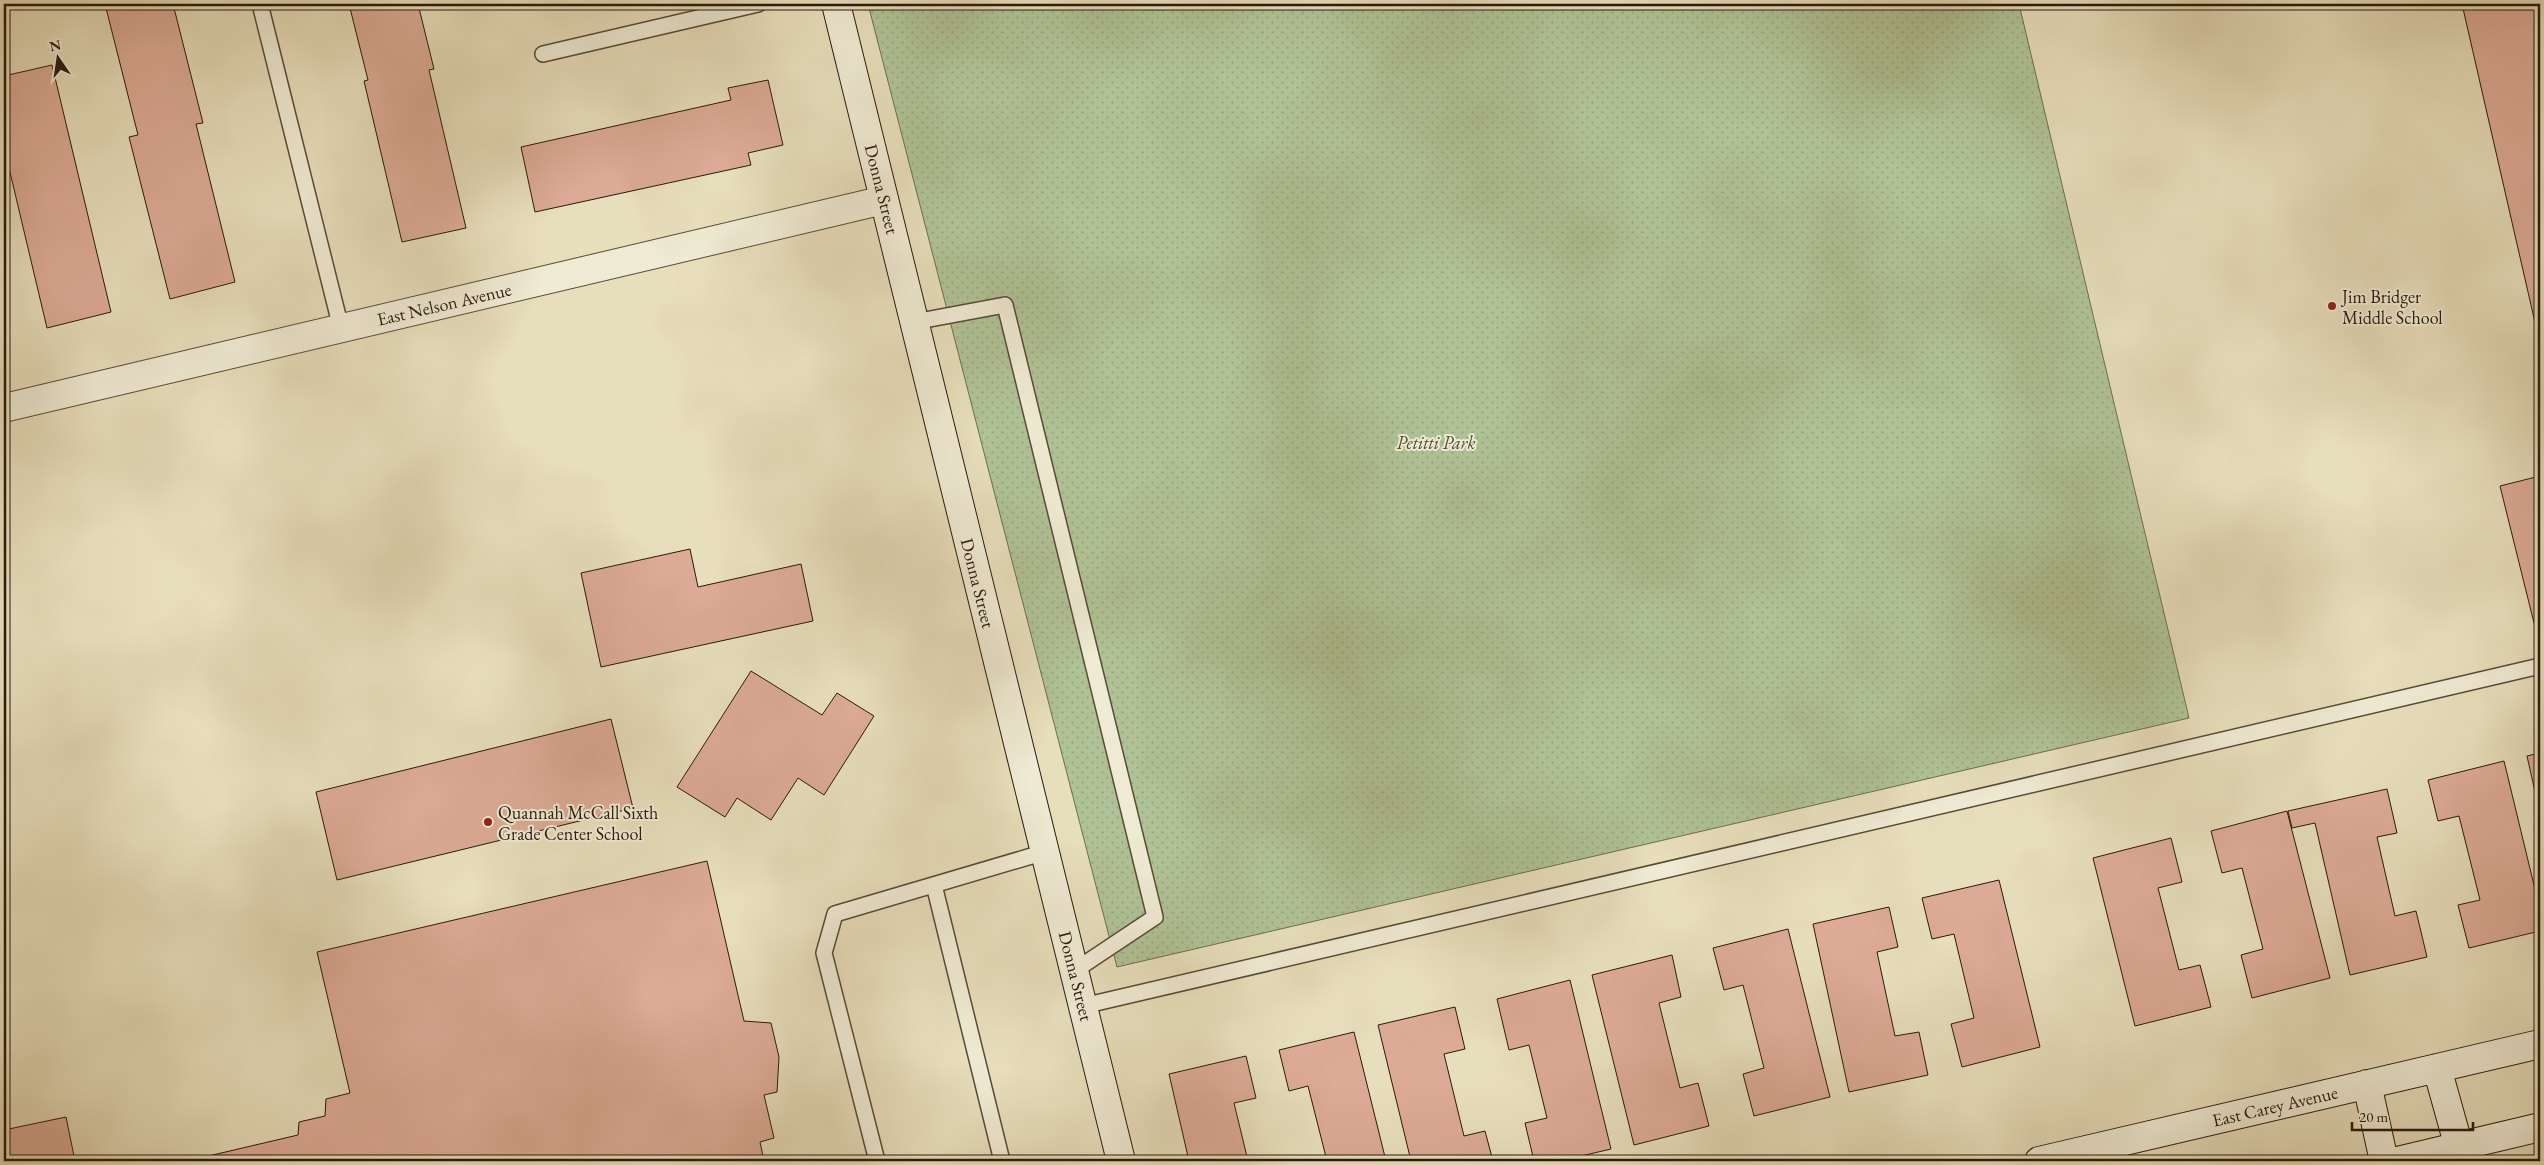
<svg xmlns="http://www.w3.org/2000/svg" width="2544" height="1165" viewBox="0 0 2544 1165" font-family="'EB Garamond',serif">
<defs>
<pattern id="park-dots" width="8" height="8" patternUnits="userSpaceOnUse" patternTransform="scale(1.25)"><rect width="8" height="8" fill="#afc295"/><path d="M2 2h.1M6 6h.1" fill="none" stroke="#97a67f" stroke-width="1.8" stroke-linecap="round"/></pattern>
</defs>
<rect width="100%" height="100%" fill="#e7debb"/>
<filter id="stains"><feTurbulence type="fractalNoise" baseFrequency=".004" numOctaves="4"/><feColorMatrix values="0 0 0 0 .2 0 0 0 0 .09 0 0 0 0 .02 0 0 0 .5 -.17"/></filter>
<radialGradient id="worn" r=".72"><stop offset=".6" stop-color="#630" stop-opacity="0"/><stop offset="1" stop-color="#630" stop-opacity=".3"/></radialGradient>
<path fill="url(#park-dots)" stroke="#6c6e51" d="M868,4h1151l170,714 -1072,249z"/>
<path fill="#dcaa95" stroke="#281a0d" d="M105,4h68l30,119 -7,1 39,158 -65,17 -41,-162 9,-2z
M349,4h69l16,65 -5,1 37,158 -64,14 -38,-161 4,-1z
M2462,4h78v336h-1z
M52,65l59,247 -64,16 -43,-181v-71z
M768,80l15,65 -35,8 3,12 -216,47 -14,-65 210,-47 -3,-12z
M2540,476v145l-6,2 -34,-137z
M690,549l8,38 103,-23 12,57 -212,46 -20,-94z
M751,671l71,44 15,-22 37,23 -50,79 -26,-17 -27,42 -34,-22 -12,19 -48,-30z
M611,719l22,89 -296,72 -21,-88z
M2540,753v61l-13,-58z
M2504,761l36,149v21l-71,17 -11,-43 22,-5 -21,-84 -21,5 -10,-41z
M2387,789l10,44 -20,4 18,79 21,-5 11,46 -77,18 -35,-152 -23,5 -4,-17z
M2287,811l43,167 -78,20 -11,-43 22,-6 -21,-81 -20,5 -11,-42z
M2171,838l11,44 -24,6 21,82 21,-5 11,42 -76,19 -42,-168z
M707,861l37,160 27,2 8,34 -2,35 -13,3 10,43 -14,4 4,19h-577l111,-26 1,-13 26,-6 1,-17 24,-6 -33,-141z
M1999,880l41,167 -78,20 -11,-43 23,-6 -20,-84 -22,5 -10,-41z
M1889,907l9,40 -21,5 18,84 24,-4 9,43 -79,17 -36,-168z
M1788,929l42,168 -76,19 -11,-42 21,-6 -21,-83 -19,5 -11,-42z
M1672,955l9,42 -22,6 21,85 18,-5 11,43 -75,19 -42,-170z
M1570,980l41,169 -51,12h-26l-9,-38 22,-5 -18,-73 -20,5 -12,-51z
M1455,1007l10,42 -21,5 20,82 21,-5 8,30h-82l-33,-136z
M1354,1032l32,129h-59l-19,-75 -19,5 -10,-41z
M1246,1056l10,42 -22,5 14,58h-59l-20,-87z
M66,1117l9,44h-71v-31z"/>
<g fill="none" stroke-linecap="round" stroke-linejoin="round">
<defs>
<path id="lane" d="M260,4l81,324
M543,54l215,-50
M914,322l91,-17 150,612 -81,54
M934,885l68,276
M1083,1006l1457,-340
M877,1161l-53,-208 11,-39 210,-62"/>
<path id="street" d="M4,408l880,-208"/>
<path id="secondary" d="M836,4l285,1157
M2437,1068l22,79
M2367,1084l17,77
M2039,1161l501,-117
M2397,1161l143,-34"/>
</defs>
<use href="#lane" stroke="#584b38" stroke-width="18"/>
<use href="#street" stroke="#584b38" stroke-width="30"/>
<use href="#secondary" stroke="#281a0d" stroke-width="30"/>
<use href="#lane" stroke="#efead3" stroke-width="15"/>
<use href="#street" stroke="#efead3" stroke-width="28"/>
<use href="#secondary" stroke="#efead3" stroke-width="28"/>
</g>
<g fill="#8f2418" stroke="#efead3" stroke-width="2">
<circle cx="2332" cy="306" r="5"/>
<circle cx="488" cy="822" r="5"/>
</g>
<g text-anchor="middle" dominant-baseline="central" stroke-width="4" stroke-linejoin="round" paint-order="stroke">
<g font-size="18" fill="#281a0d" stroke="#efead3">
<text transform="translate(882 189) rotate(76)">Donna Street</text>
<text transform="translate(444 304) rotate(-13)">East Nelson Avenue</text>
<text transform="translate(978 583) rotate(76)">Donna Street</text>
<text transform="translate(1076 976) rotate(76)">Donna Street</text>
<text transform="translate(2275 1106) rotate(-13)">East Carey Avenue</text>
</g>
<g font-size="18" fill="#281a0d" stroke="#efead3" text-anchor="start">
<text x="2342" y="296">Jim Bridger<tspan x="2342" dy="21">Middle School</tspan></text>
<text x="498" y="812">Quannah McCall Sixth<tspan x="498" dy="21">Grade Center School</tspan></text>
</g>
<g font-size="18" font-style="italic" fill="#504c36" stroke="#efead3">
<text x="1436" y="442">Petitti Park</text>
</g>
</g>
<rect width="2544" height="1165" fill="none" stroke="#e7debb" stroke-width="20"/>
<rect x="5" y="5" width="2534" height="1155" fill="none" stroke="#281a0d" stroke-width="2.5"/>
<rect x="10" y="10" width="2524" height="1145" fill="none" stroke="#281a0d"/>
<g transform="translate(58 58) rotate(347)" stroke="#efead3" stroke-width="4" paint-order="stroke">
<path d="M0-4L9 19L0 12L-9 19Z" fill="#281a0d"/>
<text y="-8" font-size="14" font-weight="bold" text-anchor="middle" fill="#281a0d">N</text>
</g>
<path d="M2352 1122v8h121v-8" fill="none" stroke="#281a0d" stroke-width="2.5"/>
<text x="2359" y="1122" font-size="15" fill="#281a0d" stroke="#efead3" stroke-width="4" paint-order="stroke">20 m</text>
<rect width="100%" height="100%" filter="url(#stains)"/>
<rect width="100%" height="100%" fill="url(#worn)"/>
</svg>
